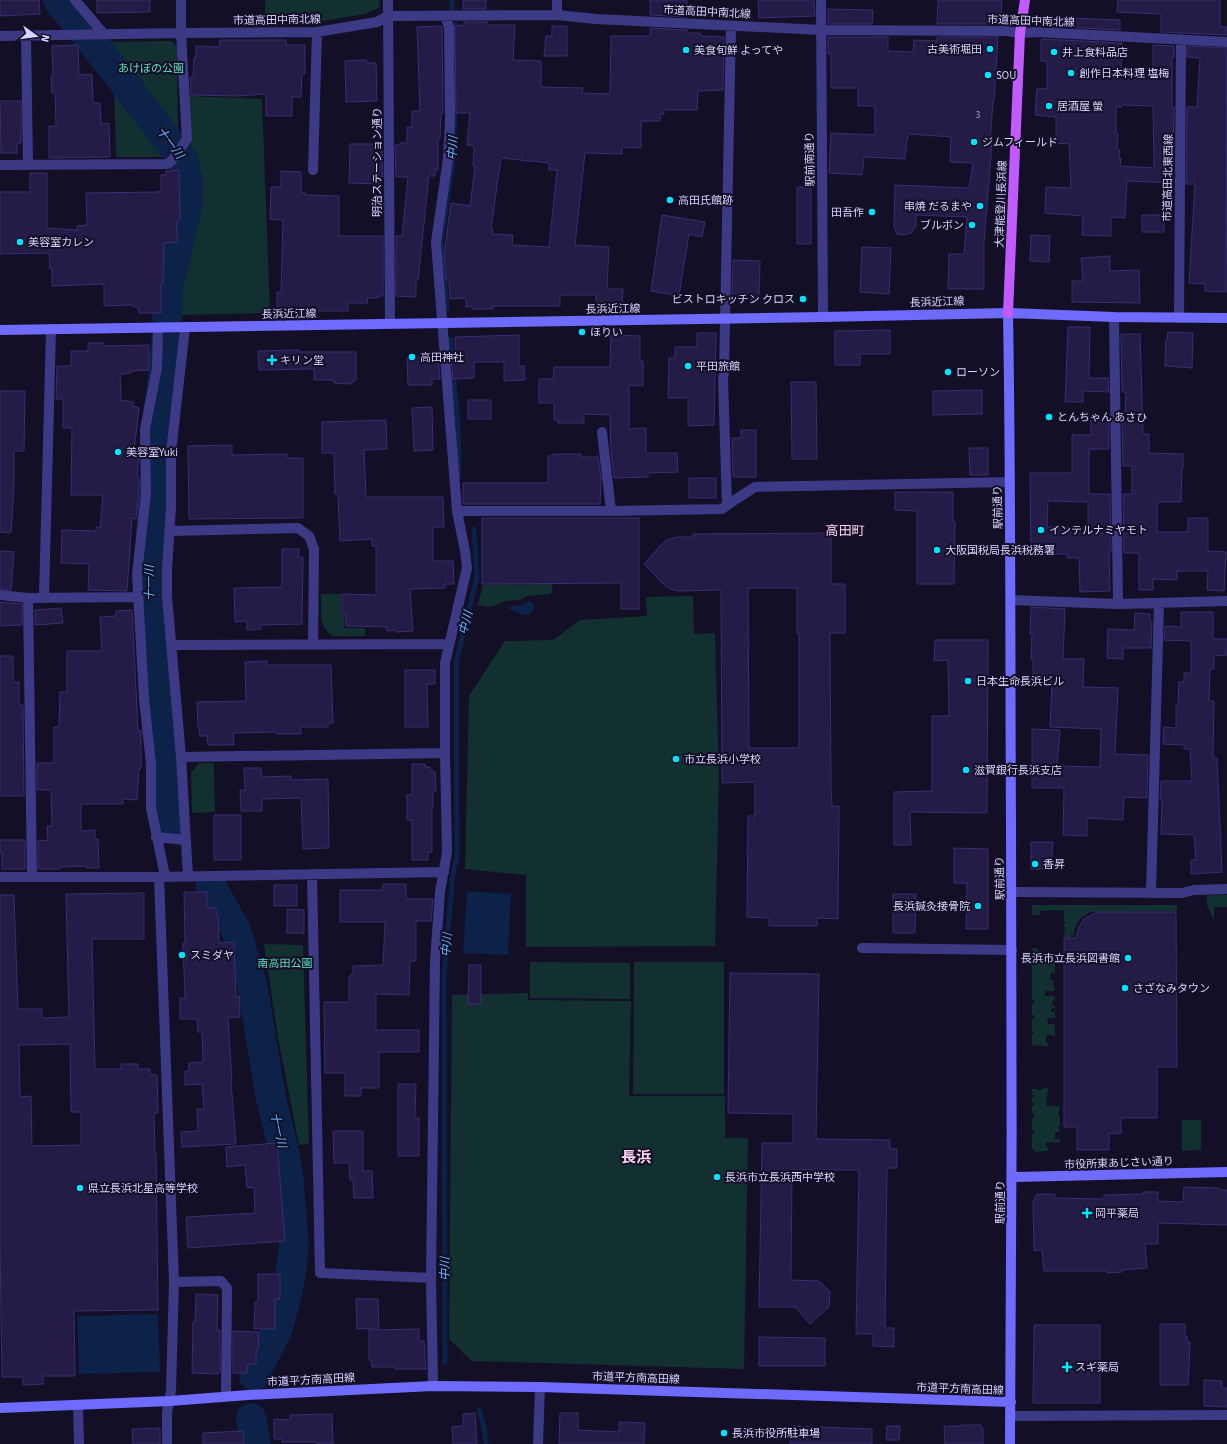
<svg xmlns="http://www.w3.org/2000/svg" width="1227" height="1444" viewBox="0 0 1227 1444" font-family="'Source Sans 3','Noto Sans JP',sans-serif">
<rect width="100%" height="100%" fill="#130f26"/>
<path fill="#12302f" d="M265,0h114l1,7 -15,7 -47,8 -53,1z
M172,41l5,6 1,92 -2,3 -78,-100z
M114,79l57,72 -6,6h-49z
M189,96l73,3 8,214 -91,2 -1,-18 16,-69 5,-53 -9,-32z
M551,584l2,6 -3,4 -23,2 -7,4 -16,1 -7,4 -10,2 -9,-2 5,-20z
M321,594h20v21h4l-1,13h21v8h-32c-16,-10 -11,-25 -12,-42z
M693,596l1,38 21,-1 4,146 -4,167 -189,1v-72l-61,-6 4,-173 36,-55 48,-1 27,-20 67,-4 -1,-19z
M199,763h15l1,49 -23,1 -1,-40z
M1207,895h20v12h-13v14l-7,-16z
M1032,905h145v6l-86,1c-10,4 -16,11 -17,23h-3v2h-7l1,-10h-1v-3h1v-3h-1v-11l-9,1v-1h-8v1h-7v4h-8z
M264,944l39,1 6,199 -10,1 -21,-107z
M1032,948h5v2h2l1,5h6v5h9v13h-4l-1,7h4l1,2h-2l2,9h-10v5h9l1,4 -3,1v4l3,1v2l-4,1v3h4v6h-8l1,6h7v12l-7,-1 -2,1v7h2v3h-7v-1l-7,1 -2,-1v-11h2l-1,-3h-1v-12h2v-4h-2v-11h2v-4h-2z
M530,962l100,1v36l-100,-1z
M634,962h90v132h-91z
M528,993v7l103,1 -2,95h96v42h23l-4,231 -272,-8 -23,-22 3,-344z
M1048,1088l-2,18h14l-2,10h2v10h-2l2,6h-5v7h5v4l-14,-1v5l2,1v3l-13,1 -3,-4v-14h2v-4h-2v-12h2v-5h-2v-7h2v-3l-2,-1v-5h2v-2h-2v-6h5v1h4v-1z
M1182,1120h19v30l-19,1z"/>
<path fill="#0c2248" d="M529,601l4,2c1,3 2,6 -1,9 -7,8 -16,-2 -24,-3l3,-3h9z
M467,891l44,3 -3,61 -45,-2z
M158,1314l2,58 -81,2 -2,-58z"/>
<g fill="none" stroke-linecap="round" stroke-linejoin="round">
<path stroke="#0c2248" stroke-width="5" d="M452,0v10
M455,24v33
M443,271l-2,-30 12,-81 3,-75
M444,276l3,33
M450,339l2,22
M453,372l5,52 1,52
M445,1363l-1,-386 9,-103 4,-16 -1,-195 21,-86 -3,-48
M479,1410l5,16 2,18"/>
<path stroke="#0c2248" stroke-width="30" d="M58,0l50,62 76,99 4,27 -1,19 -19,81 -1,29
M166,341l-2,28 -9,68v36l-7,104 20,249
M211,886l25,44 16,54 19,114 11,45 6,29 6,73 -2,19 -5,30 -10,37 -23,45
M251,1418l5,26"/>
</g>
<path fill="#241b47" stroke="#3b2d73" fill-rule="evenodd" d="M0,0h39l1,14 -40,2z
M97,0h53v12l-53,1z
M463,0h23v9h-23z
M650,0h37v17l-37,-2z
M758,0h56l1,16 -56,2z
M938,0h64l-2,24h-63z
M1118,0h102v27h7v8l-66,-3v-18l-44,-2z
M828,9l45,1 -1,14h-44z
M1043,17l77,3v10l-77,-4z
M464,22h23v3h28l-2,35 28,1v26l42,1 -1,5 28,1 1,-58h39v-8l37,2v3h13l1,3 23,1 -1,53 -25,1 -1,19h-33v4h-4v7h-19v27l-19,-1v7l-37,-1 -10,92 34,2 -2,42h16l-1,19h-26v-13h-36v11h-68l1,3h-21v-3l-6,1v-9l-16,1 -1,-19h-3l-2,-25 7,-52 19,3 5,-40h-2l1,-20 -7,-1 3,-32h-14l-1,-87 9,-1zM501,158l48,5v7h8l-8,77 -37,-2 1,-10 -21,-1 1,-4 -2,-1z
M442,26l1,87h-2l-1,26h-2v31h-3v6h-6l-11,104h-2v17l-20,-1v-60h6l6,-59h-12l-1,-32h5v-2h7v-16h5v-16h8l-3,-84z
M552,26h15v30h-23l2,-20h6z
M828,37h60v14l25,1 1,-12 23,1v-4h61l-4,65 -1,-1 -3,42h2l-8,99v47h-36l1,-35h15l3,-37 -51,-2v11l-5,7 -6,2 -8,-1 -3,-7 1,-42 74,3 4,-25 -23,-1 1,-25 -42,-3 -2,7 -2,18 -41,-2 -2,18 -33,-2 2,-40 44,2v-29h-17v-18h-27v-34h-3z
M1042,39l80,4 -1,27 32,1v-26l21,1v11h-2v50h2l-1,76 -46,-2 -2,37 -14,-1v19l-29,-1 1,-19 -38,-3 1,-26 25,1 -2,-44 -13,-1v-26l-21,-2 2,-27 10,1v-28h-6v-21zM1122,105l31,1 1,62 -34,-2 1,-8h-2l1,-8h-3l1,-16h-2v-27h6z
M220,40h66v5h19v29h-3l-1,23h-9v19h-26v-22l-28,2 -47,-1 -1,-18h3l1,-19h2v-12l23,1z
M78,45l1,30 13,-1 1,29h7l1,21 8,-1 1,34 -61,1v-32h7l-1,-33h-3l-1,-17h2l-1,-30z
M1187,46l40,2 -1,244 -21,-1v-7l-16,-1 6,-99h-9l1,-77h10l3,-49 -13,-1z
M367,60l-1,3h10l1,38 -31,1 -1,-41z
M0,101h21v42l-4,1v9h-16z
M350,144h32l1,33h-3v7l-31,-1z
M179,170l1,50 -1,1 -3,1 2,20 -14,1 -1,41h-2v29h-22l-1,-6h-5v-2l-29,1v-22l-52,2v-17h-2l-1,-16 -49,1v-62h30v-19h17v55l30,2v-4l10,-1 -1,-32 73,-1v-1h2v-16h5v-4z
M281,171l20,1v20l4,1v2l34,1v40h44v60h-5v2h-11l1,5h-20v8h-71v-19h4l2,-72 -13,-1 1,-32h10z
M797,187h14v57h-14z
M662,215l43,7 -3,15 -13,-3 -10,62 -28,-5z
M1142,215h22v17h-22z
M1031,235l19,1 -1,26 -19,-1z
M862,247l29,1 -2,46 -29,-2z
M1110,256v15l29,-1 1,33 -68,-1v-21h11l-2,-23z
M733,260l27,1 -1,39 -27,-1z
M1068,327h22l-1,51h19l1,14 -26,-1v11h-18z
M890,330v24h-30v11h-25v-34z
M1168,332l25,1 -1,35 -27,-2 1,-27h1z
M697,333h19l-2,92 -26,1v-28h-20l1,-40h6v-11h22z
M1121,334h19l3,100h6v19l34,1v14h-1l-1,34h-23v2h-1v28h31v-14h20v33l18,1 -2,39 -17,-1 1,-19h-31v9l-24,-1v11h-14v-37h-15l-1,-59h9v-28h-9l-1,-49h3l1,-25h-4z
M519,335v31h5l1,14 -21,1v-19h-30v16l-21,1 -2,-24h4v-18z
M611,335l29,1v25h3v25l-14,-1v44l17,-1v25h31l1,19 -30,1v4l-34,1 -3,-28 -1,-35 -26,-1v9h-26v-3h-4v-17h-15v-24h14l1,-12h56z
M88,343h16v3l45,-1v25l-18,1v2l-11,1 1,26 12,2v4l6,2 -5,44h5l-2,25h2v16l-3,26 -4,-1 -5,73 -39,-1 1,-26 -28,-1 1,-33 34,1v-4l4,1 3,-33h-32l1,-67h-9v-29h-7l1,-33h14v-15h17z
M299,350v2h57v28l-6,4 -16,-1v-3h-20v-11l-55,1 -1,-19z
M426,356h12l2,23h-8v6h-24l-1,-28h19z
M791,382h25l1,77h-25z
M982,390v24l-49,1v-24z
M0,391h25l-1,60h-10v34l-3,48 -11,-1z
M468,400h23v19h-23z
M432,407l1,43 -19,1 -2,-43z
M1091,417h18v32h-20v45h21l1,58h-2l1,39 -30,1 -1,-34h-12v-4h-36l-1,-81h42v-38h19zM1048,501l40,1v25h-41z
M386,420l1,29 -23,1 2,47h77l1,30h-11v34h20l1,23h-9v4l-35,1 3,42 -17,1v-2l-9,1 -1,-4 -40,-1v-12h-4v-20l34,1v-49h-4v-7l-32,2 -2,-47h-3l-1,-41h-12v-31z
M741,430h15v47h-23l-1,-39h9z
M232,445v10l55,-1v4h16v60l-114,1 -1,-73z
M969,448h19v27h-18z
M553,454h28v3h17l3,22 -1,25h-137v-21h85v-27h4z
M689,478h27v20h-27z
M895,492h58v30h2l-1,62h-37v-73l-22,-1z
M482,518h157v91h-18v-26l-139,1z
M831,533v51h14v49h-15l1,155 1,18h7l-1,113 -21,-1v8h-48v-8l-22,-1 1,-101h7v-34l-33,1 -1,-193 -43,1 -8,-2 -8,-6 -18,-19 17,-19 6,-5 10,-3h16v-3zM748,588h49v45h2v115h-50z
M282,549h17l-1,8h5l-1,67 -41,1v4l-14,1v-9l-12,1 -1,-34 48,-1z
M0,551l14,1 -3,38 -11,-1z
M0,602l22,2v21l-22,1z
M1031,607l34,2 -2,50h21l-1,28 35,1 -3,66 33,1 -1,43 -23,-1 -1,23 -36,-2v18l-24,-1 1,-47h-32v-59l28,1 -3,36 43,1 1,-38 -51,-2 2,-45 -19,1v-23h-2l1,-26h-2z
M61,608l2,15 -28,2v-15z
M132,610l6,120 3,1v38h-2l-2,31 -14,-1v5h-42v27l14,-1v9h3l1,29h-13v-2l-27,1 1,2h-22v-29l10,1 -1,-15h5l-1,-36h-14v-27h17v-36h5l1,-35h7v-41h35l-2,-34 16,-1v-5z
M1181,612h32v27h14v16l-13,1v13h-4l-1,32h5l-1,57h4l5,114 -31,2v-14h5l-2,-25 -33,-1 1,-35h-2l1,-18h31l-2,-32h-6v-4l-21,-1 1,-17 12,1v-23h2l1,-23h5v-9h7v-32l-27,-1 1,-14 16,1z
M1135,613l15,1v8h2l-1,26h-28v11l-16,-1 1,-29 26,1z
M935,640h53l-1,173 -77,-1 1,33h-17v-53l38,-1v-75h17l-1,-56 -14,1z
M0,656h13v26h6v23h4l1,91h-24z
M267,661v4h64l2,58h-5v4h-27v7h-24v-2l-44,1 1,12h-26l-1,-9h-7l-1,-9h-1l-1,-25 49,-1 -1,-39z
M405,670h30v14h-8l1,43h-23z
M412,764h13v3h5v4h5l1,20h-3v16h-1v45h-4v8h-16v-40h-5v-25h5z
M244,768h17l1,9 29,-1v4l37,-1 1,69 -26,1 -2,-51 -39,1v12h-21l-1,-21h5z
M214,815h27v45h-27z
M0,840h25v29h-23v-16h-2z
M1031,842h22l-2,27h-20z
M954,848l34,1v80h-22l1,-46h-13z
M383,884h23v15h27l-2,22h-15v40h-6l-1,34 -33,-1v36h43v22h-40v36h-18v8h-16v-23h-20l-1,-71h25v-25h2v-3h2v-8l30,-1 2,-43h-45v-32h43z
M274,885h23v21h-23z
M184,892h23v16h9v6h2l1,29 15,-1 2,55 3,-1 1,21 -12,1 4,64h-1l5,62 -54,3 -1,-15 17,-1 -1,-22h7l-2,-25 -17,1v-14h4v-8l14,-1 -1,-30h-4l-1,-13h-17v-21h5l-2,-55h2z
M144,893v46h-52l3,130h26v-5h17v5h12v6h7l1,38h-4l1,41h1l2,156 -84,1 1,65h-32v8l-20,1v-8h-21l-2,-130v-352h14l4,114h24v9l27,-1 -3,-123zM70,1044l1,68h10v33l-49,1 -1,-50 -11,1 -1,-52z
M893,894h23l-1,39h-22z
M287,909l17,1v23h-17z
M1097,912h79l1,155h-20v51h-36v15l-12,1v16h-32v-23h-13v-189h12l3,-11 5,-8z
M469,965h12v39h-13z
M730,973l89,1 -3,165 74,1v9h7v19h-10l-2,160h9v19l-21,-1v-12h-17l3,-164h-67l-1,110 28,1 11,11 -1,15 -19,17 -15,-17h-36l3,-164h31v-29l-65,-1z
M398,1084h18l-1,34h4v38h-21z
M333,1131h30v40h9l1,27h-19l-1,-18h-3l-1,-17h-15z
M277,1143l8,98 -97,7 -2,-31 69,-4 -1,-26 -7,1 -2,-23 -18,2 -1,-20z
M1184,1187l35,1v2h8v35l-69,-2v21h-13l2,24 -25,2v2l-15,1v-2h-63l-2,-21 -8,1 -1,-49 4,-8h18v4l49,1v-4l39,-1v-2h15v9l25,1z
M258,1274h22v25h-5v30h-21l1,-27h3z
M196,1294l22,1 -1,35h3v42l-2,2 -26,-1 1,-51h2z
M356,1299h22l1,29 -22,1z
M1160,1324h25v12h2v6h3l-2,43h-28z
M1034,1325h66v78h-67z
M419,1329v12h5l2,28h-31v-2h-23l-1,-7h-2v-30z
M233,1331l26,1 -1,18h-2v14h-8l-1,9h-14z
M759,1337l66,1v28h-66z
M1204,1380l18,1v7h5v19l-23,-1z
M475,1413l2,31h-24l-1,-17 11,-1v-12z
M560,1413h18v17l41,2v-10l26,1 -1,21h-85z
M332,1414l1,30h-16v-2h-35v-3h-8v-20l16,1v-5z
M961,1425h20v3h2v16h-38l-1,-18h17z
M791,1426l81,3v15h-82z
M887,1426h13l-1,14h-13z
M160,1428v16h-27l-1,-15z
M243,1431l1,13h-41v-11z"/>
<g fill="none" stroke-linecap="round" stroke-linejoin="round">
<path stroke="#3d3a85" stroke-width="10" d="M75,0l29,34
M388,0l2,324
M821,0l2,317
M557,15v-15
M731,26l-7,346 -1,7 4,126 28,-18 255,-5
M0,36l181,-3 136,-1 60,-10 11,-6 169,-1 39,4 225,11 185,1 14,2 16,-1 191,10
M26,36l2,129
M0,165l168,-1 6,-6 13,-19 -6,-106v-33
M313,170l4,-138
M1114,317l4,287
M1179,318l2,-279
M158,328l-1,40 -12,61 1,65 -9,80 7,125 7,65v44l14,68
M185,328l-14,124v55l-4,63v26l14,161 7,119
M602,432l9,79
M457,511h154l111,-2 5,-4
M170,531l128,-3 11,8 5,13 -1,95
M0,595l28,3 109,-1
M44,597l7,-268
M28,598l4,279
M1011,600l107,4 109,-3
M172,645l277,-1
M181,757l264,-4
M156,837l29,3
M312,874l8,399 111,5
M0,877h159l285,-5
M159,877l15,405 -3,108 -4,23v31
M1012,892l170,1 12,-3 33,-1
M1151,892l8,-289
M862,948l150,2
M174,1282l47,-1 6,7 -1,108
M433,1386l-2,-108 4,-317 5,-69 7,-40 -2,-99v-90l22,-95 -2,-17 -8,-40 -21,-269 12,-83 2,-38 -1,-94 -4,-11
M78,1405l1,39
M1011,1416l216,-1
M538,1444l2,-57"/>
<path stroke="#6f6bff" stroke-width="10" d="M1008,313c3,170 2,341 3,511 1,207 1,413 -1,620
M0,330l823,-13 185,-4 106,4 113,1
M1012,1177l215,-5
M0,1408l170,-7 78,-6 185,-9 107,1 471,15"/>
<path stroke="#c25bff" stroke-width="10" d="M1008,313l12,-280 5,-33"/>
</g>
<g fill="#00e5ff" stroke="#130f26" stroke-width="1.5">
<circle cx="990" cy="49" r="4"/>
<circle cx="686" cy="50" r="4"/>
<circle cx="1054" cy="52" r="4"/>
<circle cx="1071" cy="73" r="4"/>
<circle cx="988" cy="75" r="4"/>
<circle cx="1049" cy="106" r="4"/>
<circle cx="974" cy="142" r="4"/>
<circle cx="670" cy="200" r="4"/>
<circle cx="980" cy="206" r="4"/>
<circle cx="872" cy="212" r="4"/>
<circle cx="972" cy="225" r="4"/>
<circle cx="20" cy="242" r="4"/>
<circle cx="803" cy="299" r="4"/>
<circle cx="582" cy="332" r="4"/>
<circle cx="412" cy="357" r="4"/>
<path d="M270 354h4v4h4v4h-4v4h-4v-4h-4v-4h4z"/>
<circle cx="688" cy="366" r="4"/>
<circle cx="948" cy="372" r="4"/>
<circle cx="1049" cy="417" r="4"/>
<circle cx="118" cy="452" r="4"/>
<circle cx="1041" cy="530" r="4"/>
<circle cx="937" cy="550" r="4"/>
<circle cx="968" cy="681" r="4"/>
<circle cx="676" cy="759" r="4"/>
<circle cx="966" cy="770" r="4"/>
<circle cx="1035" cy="864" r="4"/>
<circle cx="978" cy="906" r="4"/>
<circle cx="182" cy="955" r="4"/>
<circle cx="1128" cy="958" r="4"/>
<circle cx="1125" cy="988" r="4"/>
<circle cx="717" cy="1177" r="4"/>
<circle cx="80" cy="1188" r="4"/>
<path d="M1085 1207h4v4h4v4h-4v4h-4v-4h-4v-4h4z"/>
<path d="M1065 1361h4v4h4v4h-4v4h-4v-4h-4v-4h4z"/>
<circle cx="724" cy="1433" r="4"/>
</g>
<g text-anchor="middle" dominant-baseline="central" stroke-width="4" stroke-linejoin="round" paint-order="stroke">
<g font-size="9" fill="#aca6d1">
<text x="978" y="115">3</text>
</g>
<g font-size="11" fill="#d9d4ff" stroke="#130f26">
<text transform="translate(707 12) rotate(3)">市道高田中南北線</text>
<text transform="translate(277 20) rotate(-1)">市道高田中南北線</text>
<text transform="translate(1031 21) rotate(2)">市道高田中南北線</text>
<text transform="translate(810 159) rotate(-91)">駅前南通り</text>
<text transform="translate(377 162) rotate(-90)">明治ステーション通り</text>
<text transform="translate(1168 178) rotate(-89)">市道高田北東西線</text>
<text transform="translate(1001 204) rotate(-88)">大津能登川長浜線</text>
<text transform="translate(937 302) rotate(-2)">長浜近江線</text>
<text transform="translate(613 309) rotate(-1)">長浜近江線</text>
<text transform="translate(289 314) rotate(-1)">長浜近江線</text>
<text transform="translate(998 507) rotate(-91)">駅前通り</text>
<text transform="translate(1000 878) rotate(-91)">駅前通り</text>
<text transform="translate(1119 1163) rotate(-2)">市役所東あじさい通り</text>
<text transform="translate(1000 1202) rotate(-90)">駅前通り</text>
<text transform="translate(636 1378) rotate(2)">市道平方南高田線</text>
<text transform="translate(311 1380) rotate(-3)">市道平方南高田線</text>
<text transform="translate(960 1389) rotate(2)">市道平方南高田線</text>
</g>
<g font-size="11" fill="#d9d4ff" stroke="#130f26" text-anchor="start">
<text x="982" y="49" text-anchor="end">古美術堀田</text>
<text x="694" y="50">美食旬鮮 よってや</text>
<text x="1062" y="52">井上食料品店</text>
<text x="1079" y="73">創作日本料理 塩梅</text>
<text x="996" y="75">SOU</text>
<text x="1057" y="106">居酒屋 螢</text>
<text x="982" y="142">ジムフィールド</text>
<text x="678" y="200">高田氏館跡</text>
<text x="972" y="206" text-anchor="end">串焼 だるまや</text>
<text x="864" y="212" text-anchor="end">田吾作</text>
<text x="964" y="225" text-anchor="end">ブルボン</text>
<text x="28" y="242">美容室カレン</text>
<text x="795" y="299" text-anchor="end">ビストロキッチン クロス</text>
<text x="590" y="332">ほりい</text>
<text x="420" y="357">高田神社</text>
<text x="280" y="360">キリン堂</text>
<text x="696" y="366">平田旅館</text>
<text x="956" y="372">ローソン</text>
<text x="1057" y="417">とんちゃん あさひ</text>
<text x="126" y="452">美容室Yuki</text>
<text x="1049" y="530">インテルナミヤモト</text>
<text x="945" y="550">大阪国税局長浜税務署</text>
<text x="976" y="681">日本生命長浜ビル</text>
<text x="684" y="759">市立長浜小学校</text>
<text x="974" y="770">滋賀銀行長浜支店</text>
<text x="1043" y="864">香昇</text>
<text x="970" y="906" text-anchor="end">長浜鍼灸接骨院</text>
<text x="190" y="955">スミダヤ</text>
<text x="1120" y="958" text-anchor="end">長浜市立長浜図書館</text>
<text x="1133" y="988">さざなみタウン</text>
<text x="725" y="1177">長浜市立長浜西中学校</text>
<text x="88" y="1188">県立長浜北星高等学校</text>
<text x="1095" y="1213">岡平薬局</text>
<text x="1075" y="1367">スギ薬局</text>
<text x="732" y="1433">長浜市役所駐車場</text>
</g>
<g font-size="11" fill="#5fe0c0" stroke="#130f26">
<text x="151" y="68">あけぼの公園</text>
<text x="285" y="963">南高田公園</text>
</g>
<g font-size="12" font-style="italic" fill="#62b6ff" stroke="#130f26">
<text transform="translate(170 143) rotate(53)">十一川</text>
<text transform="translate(453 148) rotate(-86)">中川</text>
<text transform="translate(150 583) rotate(-91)">十一川</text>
<text transform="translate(466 623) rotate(-76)">中川</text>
<text transform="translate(447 945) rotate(-85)">中川</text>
<text transform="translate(278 1130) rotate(77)">十一川</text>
<text transform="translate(445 1269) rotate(-90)">中川</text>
</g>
<g font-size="13" fill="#ffd6f0" stroke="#130f26">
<text x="845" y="531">高田町</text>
</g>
<g font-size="15" font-weight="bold" fill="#ffd6f0" stroke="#130f26">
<text x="636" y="1157">長浜</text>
</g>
</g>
<g transform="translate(36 36) rotate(104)" stroke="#130f26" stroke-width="3" paint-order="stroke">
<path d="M0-3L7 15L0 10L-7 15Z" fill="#d9d4ff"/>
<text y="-6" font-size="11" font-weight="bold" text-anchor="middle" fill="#d9d4ff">N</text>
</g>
</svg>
